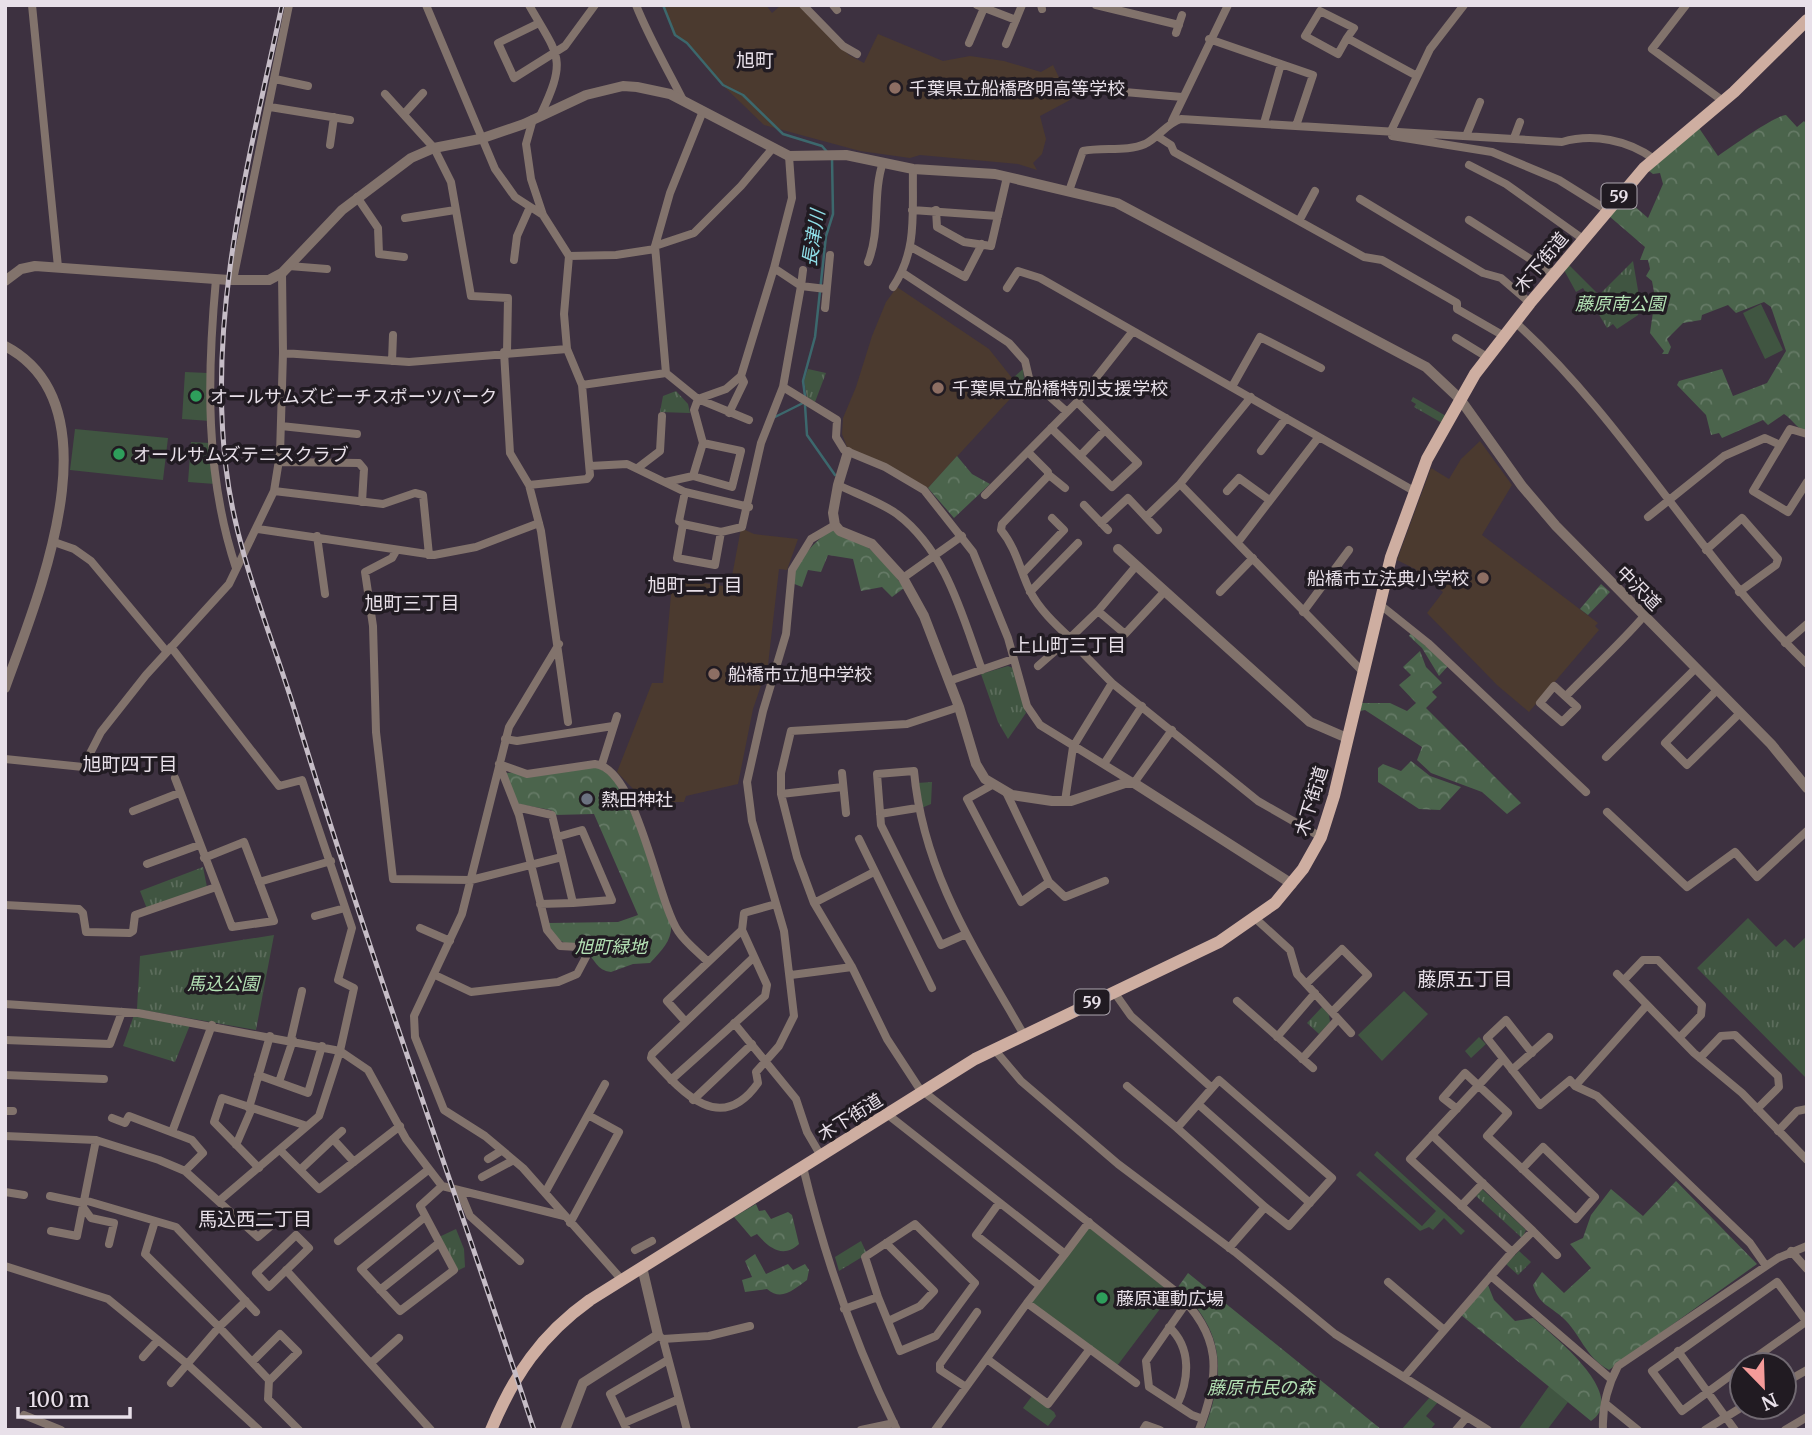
<svg xmlns="http://www.w3.org/2000/svg" width="1812" height="1435" viewBox="0 0 1812 1435" font-family="Merriweather,'Noto Sans JP',serif">
<defs>
<pattern id="forest-crowns" width="20" height="18" patternUnits="userSpaceOnUse" patternTransform="scale(1.75)"><rect width="20" height="18" fill="#4b644c"/><path d="M2 6a3 3 0 1 1 6 0M12 15a3 3 0 1 1 6 0" fill="none" stroke="#657a66"/></pattern>
<pattern id="park-tufts" width="24" height="20" patternUnits="userSpaceOnUse" patternTransform="scale(1.75)"><rect width="24" height="20" fill="#405541"/><path d="M3 7l-1-3M5 7V3M7 7l1-3M15 17l-1-3M17 17v-4M19 17l1-3" fill="none" stroke="#5c6d5c"/></pattern>
</defs>
<rect width="100%" height="100%" fill="#3d3140"/>
<path fill="#4b3a2f" d="M664,5h102l6,8 9,-8h19l49,50 15,8 14,-29 65,27 27,-5 34,5 37,11 12,-7 17,35 -30,16 6,23 -4,15 -9,9 4,7 -19,-6 -98,-9 -10,3 -50,-7 -96,-26 -51,-49 -26,-33 -14,-8z
M897,287l92,62 31,39 -92,100 -81,-41 -5,-13 1,-16 13,-31 16,-51 14,-34z
M1480,441l32,44 -30,50 116,88 -3,3 4,4 -70,82 -32,-27 -70,-72 16,-21 -28,-23 -18,-9 34,-92 18,11 12,-20z
M741,528l13,6 44,5 -11,31 -8,-1 -11,96 -15,44 -15,75 -52,12 -2,6h-27l-16,4 -6,-15 -18,-19 35,-89h11l8,-88 -19,-3v-17l78,12z"/>
<path fill="#405541" d="M1761,304l22,46 -18,9 -22,-46z
M185,372l23,1 2,48 -28,-2z
M75,429l93,9 -5,42 -93,-10z
M191,442l19,1 5,41 -27,-2z
M1404,991l24,23 -46,47 -24,-26z
M1377,1151l88,80 -4,4 -17,-17 -11,12 -4,-3 -9,4 -64,-56 4,-4 62,55 14,-15 -62,-56z
M1089,1227l83,66 -55,73 -86,-63z
M1549,1386l19,16 -21,28h-29z
M1430,1397l8,5 -12,14 9,8 -5,6h-29z"/>
<path fill="url(#forest-crowns)" d="M1786,115l11,12 7,-6 3,4v307c-11,-4 -14,-12 -23,-18l-16,11 -5,-5 -41,18 -3,-5 -8,2 -5,-20 -29,-30 2,-4 43,-12 11,27 34,-13 19,-32 -15,-44 -7,-5 -28,11 -8,-8 -26,10 -1,5 -18,3 -16,16 4,8 -3,7h-6l2,-3 -14,-18 5,-35 -3,-17 -6,-5 4,-7 -2,-9h-8l5,-13 -36,-31 15,-19 24,21 15,-34 -3,-11 -7,1 -4,-3 50,-43 19,28c13,-9 56,-40 68,-41z
M957,456l15,18 18,10 -36,34 -26,-30z
M833,527c35,17 49,29 71,61l-12,9 -10,-10 -21,4 -8,-32 -25,-4 -7,17 -13,-2 -6,17 -10,-4c5,-26 22,-39 41,-56z
M1601,584l9,8 -22,23 -8,-6z
M1411,633l37,33 -9,10 -17,-28 -13,-12z
M1420,651l6,16 16,16 -10,9 5,5 -11,11 95,95 -14,11 -25,-22 -51,-19 -14,-13 5,-13 -57,-37 -5,1 2,-8h28l17,8 9,-8 -17,-18 12,-10 -8,-8z
M1411,761l19,15 31,11 -21,23 -21,-1 -41,-27v-14l5,-4 18,7z
M595,767l16,7 24,47 36,100c2,19 -8,28 -21,42l-17,1 -22,8c-15,-2 -15,-12 -25,-20 -16,-13 -29,-3 -38,-29l70,-1 20,-7 -44,-101 -39,1 -4,-5 -33,-6 -12,-31z
M1676,1181l81,83 -148,106c-25,-14 -28,-36 -47,-53 -14,-12 -23,-13 -29,-32l9,-13 22,21 27,-25 -21,-24 13,-6 8,-23 20,-26 32,27z
M756,1204l3,7 6,-1 6,9 17,-7 4,3 7,29c-16,15 -30,4 -42,-10l-6,3 -17,-20z
M755,1254l11,20 22,-10 5,6 12,-6 4,6 -2,10c-13,9 -25,22 -40,9l-22,3 -3,-12 10,-3 -7,-16z
M1188,1273l194,157h-178c22,-58 21,-98 -26,-143z
M1488,1285l6,15 21,21 18,-3c18,16 97,77 58,103l-130,-106z"/>
<path fill="url(#park-tufts)" d="M1633,261l7,41 -2,13 -21,14 -4,-5 -6,4 -24,-40 -7,4 -12,-22 5,-5 30,30z
M808,369l18,4 -11,29 -8,-5 -3,-16z
M1023,369l1,10 13,11 -3,8 -21,-20z
M676,391l12,13 2,9 -30,-1 3,-16z
M1413,397l33,19 -4,7 -28,-16 2,-3 -5,-3z
M1008,666l5,2 13,45 -18,26 -10,-17 -17,-48z
M932,782l-1,22 -12,5 -2,-26z
M203,867l4,20 -60,22 -7,-18z
M1748,918l28,29 9,-8 9,9 13,-12v143l-110,-111z
M274,935l-18,95 -119,-21 3,-53z
M1322,1007l7,8 1,7 -11,12 -12,-11z
M134,1015l56,10 -15,37 -52,-16z
M1479,1037l7,7 -15,14 -6,-7z
M1482,1189l44,41 -4,8 -46,-42z
M456,1229l8,20 1,18 -8,4 -18,-34z
M861,1241l6,13 -28,17 -4,-14z
M1519,1251l12,11 -13,13 -12,-11z
M1032,1396l22,16 2,4 -8,10 -25,-18z"/>
<g fill="none" stroke-linecap="round" stroke-linejoin="round">
<path stroke="#3c686d" stroke-width="2.5" d="M663,5l12,30 12,8 36,42 20,10 40,39 39,12 6,7
M805,396l-2,-15 12,-44 11,-101 7,-22 -1,-56
M805,405l2,30 28,40
M775,417l30,-15"/>
<path stroke="#82736c" stroke-width="8" d="M32,5l26,262
M426,5l69,164 20,28 28,18
M529,5c29,51 39,52 12,109
M636,5c13,33 31,63 47,95
M803,5l40,41 14,8
M833,5l4,5
M977,5l39,15
M1041,5l1,4
M1096,5l83,20
M1464,5l-34,44 -39,82 1,5 100,16 67,28 48,30
M1686,5l-34,44 71,52
M539,23l-41,20 16,35 51,-32 30,-41
M1176,33l6,-18
M1347,38l7,-10 -34,-17 -15,25 33,18 9,-16 70,38
M1209,39l104,36 -17,51
M969,43l15,-35
M1006,44l16,-39
M275,79l33,7
M1113,91l69,6
M385,94l49,54 17,34 20,114 37,2 -1,54
M270,107l80,13
M703,111l-33,82 -15,53 11,127 32,26 28,-10 15,-13
M404,114l19,-21
M1172,121l56,-116
M1264,123l17,-59
M1157,136l14,9 3,7 190,105 18,3 75,43v6l47,27
M1466,136l14,-34
M1514,138l6,-16
M330,145l4,-28
M789,156l3,42 -18,70 27,18 -18,101 54,33 -1,17 8,13 41,17 39,23 49,62 35,86 19,68 13,19 94,58 38,-53
M1469,165l37,19 77,55
M1069,191l14,-40c20,-4 44,1 62,-7 14,-7 22,-21 36,-25l381,23c31,-9 66,-2 92,17
M357,197l21,31 1,26 25,3
M1360,199l123,74 18,5 29,25
M912,210l86,6
M936,210l1,17 27,15 27,4 16,-69
M405,218l50,-8
M1469,220l85,54
M1299,221l16,-30
M655,246l39,-13 47,-47 31,-37
M911,247l54,30 17,-33
M569,256l47,-1 39,-6
M514,260l3,-24 12,-27
M868,262c13,-32 4,-67 15,-100
M289,266l38,3
M803,270l-2,16 25,3
M903,273l106,70 16,18 4,17 38,34
M216,279c-9,97 -11,196 20,289
M233,280l56,-275
M893,287c25,-37 19,-75 20,-118
M1007,288l11,-17 22,7 374,213
M825,308l5,-53
M1515,322c111,100 184,237 292,342
M1456,338l31,19
M504,352l6,101 19,32 12,46 27,191
M283,353l126,9 158,-13
M392,361l1,-26
M582,385l84,-12
M1233,385l27,-48 61,31
M1251,397l-71,87 182,187
M729,413l15,-31 -3,-6 33,-108
M281,426l76,8
M1051,428l61,59 26,-24 -61,-61
M1807,434l-17,-5 -37,62 35,21 19,-30
M1261,451l25,-33
M1028,452l20,20v4l-46,48 -1,6c15,18 19,40 29,61 9,18 25,33 40,47l-32,28
M1080,456l25,-26
M279,462l80,1 5,6 -2,33
M590,466l37,-2 58,28 64,15
M639,467l21,-16 2,-35
M1049,475l16,13
M693,476l39,11 9,-36 -38,-8
M666,482l27,-6 10,-33 -9,-33 4,-11 51,21
M529,485l58,-6 3,-4 -8,-90 -15,-36 -3,-35 5,-58 -26,-41 -12,-36 -5,-35 7,-25
M838,485c19,9 42,17 59,29 49,37 65,101 85,156
M274,491l109,13 32,-11 8,2 6,60
M1227,491l12,-13 29,21
M685,492l-6,29 4,3 38,8 21,-5 19,-84 22,-56
M985,495l92,-93 56,-71
M1084,505l24,25
M1146,517l34,-33
M1648,517l76,-61 41,-18 15,7
M1101,523l27,-25 30,32
M683,524l-6,34 38,7 6,-33
M258,529l176,26 42,-8 63,-24
M317,536l8,58
M54,542l20,7 17,12 76,91
M1238,542l80,-104
M1706,550l36,-32 36,41 -2,6 -37,27
M396,551l-4,7 -27,14 8,54 3,106 17,147 78,1 91,-23 11,46 39,-3 -30,-70 -25,7
M1136,566l-38,45 -28,27 2,4 40,41 146,118 63,36
M1023,573l41,-43 -12,-12
M903,578l59,-42
M1030,592l48,-49
M1220,592l33,-34
M1378,603l50,40 158,149
M1098,611l27,23 40,-43
M1303,612l46,-62
M1785,643l22,-19
M559,644l-50,83 -47,187 -48,102 1,21 29,73 41,26 38,32 99,112
M171,647l108,139 23,-6 50,148 -14,52 16,8 -14,63 -21,65 -100,85
M949,681l64,-22
M1554,686l23,21 -15,15 -22,-19z
M1717,690l-52,53 22,22 53,-52
M1566,696c26,-27 53,-51 78,-80
M959,707l-52,17 -116,7 -10,42v21l16,63 17,46 38,64 35,72 32,49 256,203c47,44 46,82 24,139
M505,739l12,2 96,-15
M1606,757l90,-89
M5,759l78,8 18,-35 45,-57 83,-91 45,-93 6,-37 3,-101 -1,-80
M499,764l28,10 68,-10c42,4 62,136 83,167 7,11 20,21 30,31
M602,764l15,-48
M1104,764l38,-58
M842,773l4,40
M175,778l57,149 42,-6 -30,-79 -40,16
M992,785l-25,14 54,103 28,-20 -43,-90
M781,794l62,-7
M1065,801l8,-54 39,-64
M516,807l36,8 10,42
M133,811l46,-18
M1607,812l80,75 48,-35 22,25 50,-46
M880,814l37,-6
M859,839l73,149
M147,864l52,-19
M259,882l72,-21
M1049,882l16,15 40,-16
M814,903l60,-31
M540,904l33,-1
M5,905l74,4 4,4 3,19 44,1 3,-2 2,-16 81,-28
M315,916l30,-8
M1256,919l34,31 7,24 54,59
M420,928l30,13
M966,934l-25,11 -60,-120 -4,-51 37,-3c9,101 60,177 110,264
M754,957l-102,97 -1,4c30,33 69,79 107,25l-2,-11 23,-26 15,-30 -10,-85 -32,-110 -5,-39 16,-71 23,-77 6,-64 19,-31 24,-14
M1617,974l77,79 48,40 65,67
M435,975l36,17 87,-10 19,-8 9,-17 -8,-10 -18,-1 -13,-16 -28,-115 -20,-51
M791,975l61,-8
M1624,980l19,-20h15l44,45 -1,10 -21,22
M1306,984l36,-35 26,26 -36,37
M1114,992l17,24 81,72
M1237,1001l76,67
M5,1004l133,9 202,38 28,19 38,69 36,47 122,30
M685,1021l-18,-20 75,-71
M734,1023l62,76 11,33 14,24
M1277,1037l38,-44
M291,1039l11,-48
M5,1040l105,4 12,-32
M994,1049l27,32 97,83 117,88 100,82 153,96
M1532,1053l-26,-33 -19,18 53,67 30,-25 5,6 22,10 153,147 16,23
M1700,1058l21,-22 14,-1 43,41 1,11 -22,22
M1302,1059l36,-40
M1503,1059l-93,100 102,93 -21,24 120,103
M1512,1070l37,-33
M5,1075l99,4
M258,1075l50,18 14,-47
M671,1080l94,-84 2,-11 -25,-55 2,-17 32,-9
M279,1082l14,-42
M1127,1086l50,42
M1575,1086l72,-81
M693,1100l59,-56
M1198,1104l112,99
M249,1108l21,-72
M1457,1109l-14,-11 22,-25 43,40 -21,23 89,83 19,-22 -52,-50 -21,22
M5,1111h8
M887,1114l178,140 24,-32
M112,1118l13,5 4,-7 63,24 11,13 -18,18
M1778,1131l19,-20 10,-2
M172,1132l40,-107
M1432,1135l101,96 -21,21
M5,1136l91,4 63,20 26,11 73,66 14,-12
M333,1139l9,-8
M236,1145l16,-37
M280,1150l39,39 81,-63
M488,1159l13,-8
M803,1167c22,92 52,178 94,263
M259,1168l-45,-46 8,-24 85,28
M300,1170l33,-31 21,23
M482,1177l30,-16
M546,1191l59,-107
M5,1192l19,3
M460,1192l10,24 50,45
M50,1196l33,7
M84,1200l92,27 80,85
M999,1203l-23,32 64,51
M1461,1206l22,-23
M83,1207l8,11 23,5 -5,21
M425,1217l-64,52 39,42 54,-41 -34,-64 22,-20
M155,1221l-10,33 74,73 27,-26
M570,1223l49,-91 -31,-17
M51,1231l26,5 19,-96
M1533,1231l24,24
M296,1235l13,13 -40,39 -13,-14z
M338,1241l90,-71
M886,1243l48,48 -14,15 -32,15
M1229,1248l36,-41 24,19 43,-48 -113,-98 -42,48 88,79
M635,1250l17,-9
M1791,1251l16,18
M5,1266l103,33 78,64 73,67
M286,1270l145,160
M1388,1282l55,47
M380,1290l59,-47
M1187,1302l-41,59 3,26 43,28 11,4
M1027,1303l38,-49
M844,1309l34,-12 22,54 36,-15 39,-53 -60,-59 -50,33 13,40
M1169,1327c23,21 20,53 8,78
M658,1335l5,4 24,91
M663,1339l46,-3 41,-10
M1678,1351l57,79
M143,1357l15,-17
M987,1359l61,45 42,-55
M252,1362l28,-28 18,18 -29,29
M372,1362l27,-24
M1745,1365l62,-44
M1742,1367l-60,44 -30,-40 125,-89 29,39
M1404,1377l87,-101
M171,1383l48,-56 50,53 -1,19 31,31
M1784,1383l23,-13
M966,1387l-26,-17v-6l37,-52
M1606,1404l32,26
M24,1415l37,15
M624,1423l53,-23
M627,1430l-17,-36 58,-34
M861,1430l33,-7
M935,1430l92,-127 109,80
M1143,1430l3,-5 14,5
M1456,1430l11,-13
M1603,1430c-1,-22 5,-45 15,-64l160,-108 29,-12
M1705,1430l37,-23
M1785,1430l22,-13"/>
<path stroke="#82736c" stroke-width="10" d="M5,281l16,-12 14,-3 194,14h40l13,-7 60,-63 69,-52 23,-10 46,-9 44,-15 62,-29 37,-9 14,1 33,7 119,62 57,-1 67,14 82,5 122,29 309,164 34,32 62,87 34,40 215,218 36,44
M5,346c115,60 31,255 0,342
M848,452l-10,33 -5,28 2,12 5,6 32,13 31,34 21,38 35,91 17,57 9,15 27,16 40,6h19l54,-18h9l158,101
M1118,549l192,173 37,16
M565,1430l18,-47 75,-48 -16,-68"/>
<path stroke="#ceaea1" stroke-width="12" d="M491,1430c23,-55 50,-95 99,-130l385,-241 244,-117 56,-39 28,-34 18,-32 13,-41 57,-239 36,-98 48,-85 55,-71 114,-135 90,-76 73,-72"/>
<defs>
<path id="rail" d="M282,5c-32,151 -75,307 -56,463 10,86 46,167 71,250 73,239 159,474 237,712"/>
</defs>
<use href="#rail" stroke="#c6bdc7" stroke-width="5"/>
<use href="#rail" stroke="#211b22" stroke-width="2.5" stroke-dasharray="8" stroke-linecap="butt"/>
</g>
<g fill="#8d6e63" stroke="#211b22" stroke-width="2.5">
<circle cx="895" cy="88" r="7"/>
<circle cx="938" cy="388" r="7"/>
<circle cx="1483" cy="578" r="7"/>
<circle cx="714" cy="674" r="7"/>
</g>
<g fill="#2e9e5b" stroke="#211b22" stroke-width="2.5">
<circle cx="196" cy="396" r="7"/>
<circle cx="119" cy="454" r="7"/>
<circle cx="1102" cy="1298" r="7"/>
</g>
<circle fill="#6b7280" stroke="#211b22" stroke-width="2.5" cx="587" cy="799" r="7"/>
<g text-anchor="middle" dominant-baseline="central" stroke-width="7" stroke-linejoin="round" paint-order="stroke">
<g fill="#211b22" stroke="#aca5ad" stroke-width="2">
<rect x="1601.5" y="183.5" width="35" height="25" rx="5"/>
<rect x="1074.5" y="989.5" width="35" height="25" rx="5"/>
</g>
<g font-size="16" font-weight="bold" fill="#e8e0e9">
<text x="1619" y="196">59</text>
<text x="1092" y="1002">59</text>
</g>
<g font-size="18" fill="#e8e0e9" stroke="#211b22" text-anchor="start">
<text x="909" y="88">千葉県立船橋啓明高等学校</text>
<text x="952" y="388">千葉県立船橋特別支援学校</text>
<text x="210" y="396">オールサムズビーチスポーツパーク</text>
<text x="133" y="454">オールサムズテニスクラブ</text>
<text x="1469" y="578" text-anchor="end">船橋市立法典小学校</text>
<text x="728" y="674">船橋市立旭中学校</text>
<text x="601" y="799">熱田神社</text>
<text x="1116" y="1298">藤原運動広場</text>
</g>
<g font-size="18" fill="#e8e0e9" stroke="#211b22">
<text transform="translate(1541 262) rotate(-50)">木下街道</text>
<text transform="translate(1639 588) rotate(45)">中沢道</text>
<text transform="translate(1311 801) rotate(-73)">木下街道</text>
<text transform="translate(850 1117) rotate(-32)">木下街道</text>
</g>
<g font-size="18" font-style="italic" fill="#b3e1b4" stroke="#211b22">
<text x="1620" y="303">藤原南公園</text>
<text x="611" y="946">旭町緑地</text>
<text x="223" y="983">馬込公園</text>
<text x="1261" y="1387">藤原市民の森</text>
</g>
<g font-size="19" fill="#e8e0e9" stroke="#211b22">
<text x="755" y="60">旭町</text>
<text x="695" y="585">旭町二丁目</text>
<text x="412" y="603">旭町三丁目</text>
<text x="1069" y="645">上山町三丁目</text>
<text x="130" y="764">旭町四丁目</text>
<text x="1465" y="979">藤原五丁目</text>
<text x="255" y="1219">馬込西二丁目</text>
</g>
<g font-size="19" font-style="italic" fill="#90e0e9" stroke="#211b22">
<text transform="translate(813 238) rotate(-81)">長津川</text>
</g>
</g>
<rect width="1812" height="1435" fill="none" stroke="#e8e0e9" stroke-width="14"/>
<g transform="translate(1763 1386) rotate(157)"><circle r="33" fill="#211b22" stroke="#716a72" stroke-width="2"/>
<path d="M0-5L12 26L0 18L-12 26Z" fill="#f59b99"/>
<text y="-10" font-size="19" font-weight="bold" text-anchor="middle" fill="#e8e0e9">N</text>
</g>
<path d="M18 1407v10h112v-10" fill="none" stroke="#e8e0e9" stroke-width="3.5"/>
<text x="28" y="1407" font-size="21" fill="#e8e0e9" stroke="#211b22" stroke-width="5" paint-order="stroke">100 m</text>
</svg>
